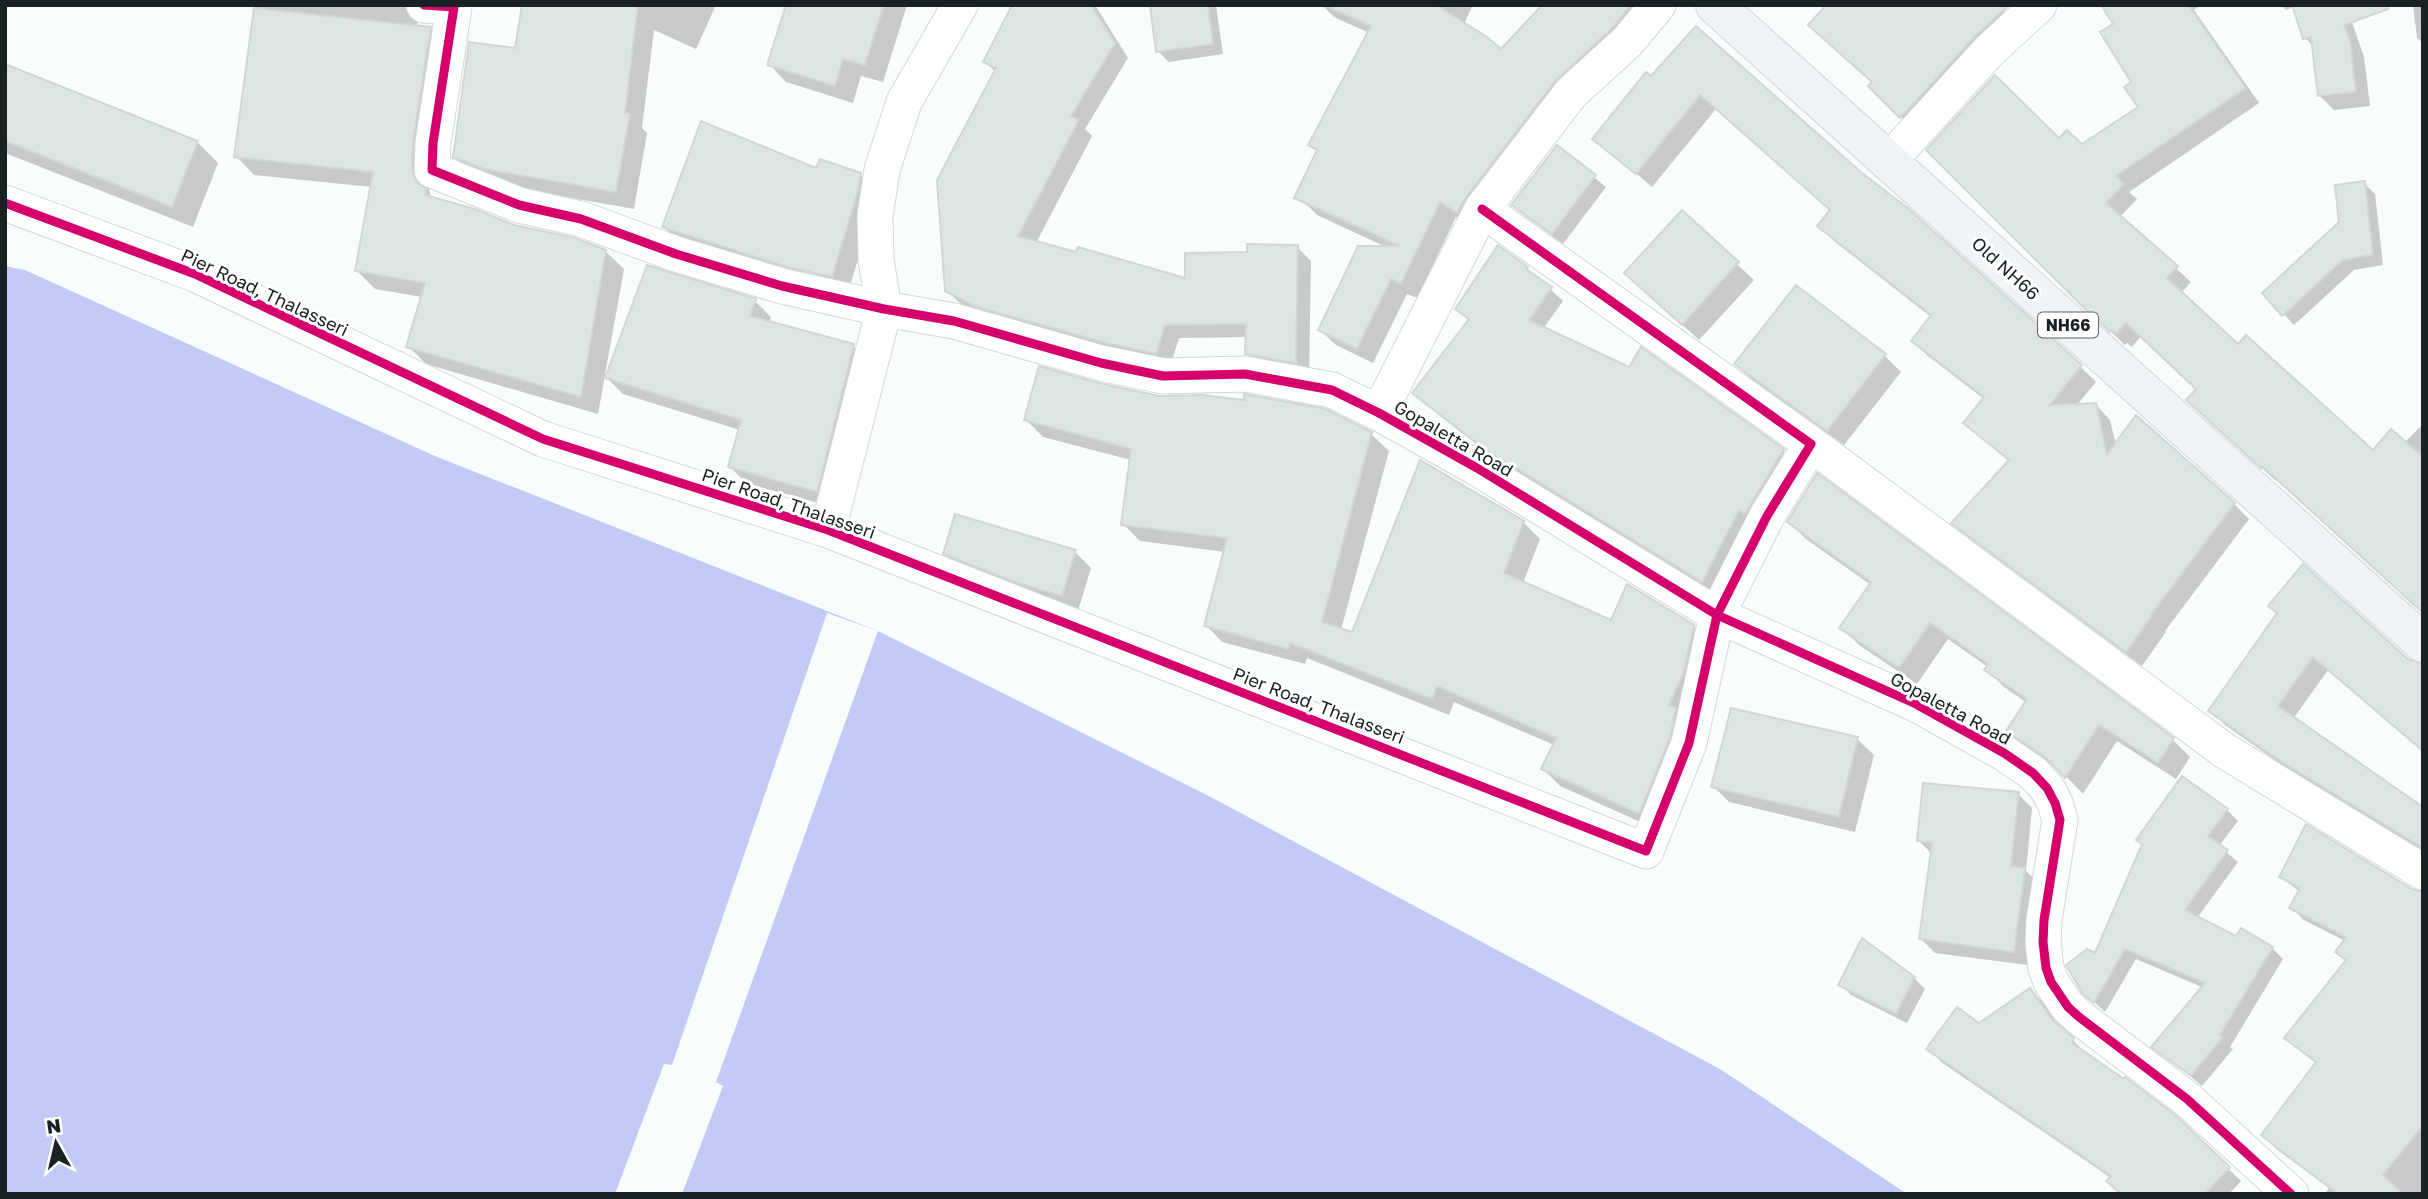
<svg xmlns="http://www.w3.org/2000/svg" width="2428" height="1199" viewBox="0 0 2428 1199" font-family="'Golos Text',sans-serif">
<rect width="100%" height="100%" fill="#f9fcfd"/>
<path fill="#c2cbf6" d="M5,266l20,4 410,186 443,175 327,163 515,275 187,125h-1902z"/>
<path fill="#f9fcfd" d="M827,613l51,18 -162,451 7,4 -41,108h-67l49,-130 8,1z"/>
<path fill="#0003" d="M256,5h164l-3,22 13,1 18,18 -18,113 -1,30 2,8 83,29 91,25 19,18 -26,145 -172,-50 -18,-18 14,-49 -47,-8 -18,-18 15,-84 -118,-12 -18,-19z
M524,5h192l-20,44 -42,-19 -12,98 5,5 -13,76 -130,-23 -32,-12 -18,-18 63,-106z
M787,5h120l-24,77 -22,-6 -8,27 -67,-21 -17,-18z
M1014,5h81l33,53 -43,71 7,7 -56,107 151,38 62,-27 48,-7 14,14 -2,115 -48,-9 -14,-14v-16l-68,1 -9,29 -177,-47 -32,-16 -15,-14 50,-218 -11,-10z
M1152,5h64l7,49 -54,8 -11,-11z
M1322,5h151l-9,19 38,28 42,-47h117l-188,223 -17,-11 -39,81 -10,-4 -34,69 -37,-18 -16,-15 68,-82 -71,-33 -16,-16 17,-47 -8,-8 59,-111 -35,-16z
M1826,5h172l20,20 -102,107 -46,-46 4,-3z
M2103,5h98l-7,5 65,93 -130,89 8,7 -17,18 71,65 -10,11 57,53 135,106 31,-9 19,-19v188l-145,-133 -2,2 -73,-67 -5,-24 -57,-54 -9,11 -5,-4 -2,2 -30,-28 -36,-176 23,6 58,-39 -25,-83z
M2281,5h65l18,52 6,49 -36,4 -14,-14 -6,-49 -9,-9 -11,-31 -8,3z
M2413,5h10v38l-6,-5z
M1696,28l165,146 47,36 173,157 15,15 -19,23 18,-1 15,16 6,25 118,59 15,15 -84,112 1,1 -24,34 -173,-128 -15,-15 56,-61 -45,-40 19,-23 -56,-43 -15,-15 18,-24 -97,-76 -15,-15 13,-15 -116,-102 -64,78 -57,-49z
M5,66l192,76 21,21 -25,64 -188,-74z
M1557,147l49,40 -43,57 -39,-29 -11,-10z
M817,170l43,5 16,16 -2,17 -26,84 -168,-49 -16,-16z
M2364,183l11,11 8,71 -29,5 -60,55 -30,-32 77,-70z
M1682,213l72,67 -55,60 -56,-51z
M1527,268l36,33 -20,28 86,40 13,-19 141,101 12,12 -81,130 -217,-133 -71,-55 -12,-13 56,-71 -13,-12z
M1796,287l89,69 16,16 -57,73 -92,-65 -16,-16z
M755,301l16,16 -2,6 84,23 16,16 -36,145 -87,-24 -16,-16 10,-37 -117,-36 -16,-16z
M1095,384l64,13 212,37 18,17 -48,179 12,4 170,-112 17,17 -17,44 89,39 81,4 17,17 -54,186 -96,-43 -17,-17 11,-24 -100,-43 -5,13 -142,-57 -2,6 -83,-22 -16,-17 19,-73 -85,-11 -17,-17 8,-64 -88,-23 -17,-17z
M1789,522l384,218 17,17 -14,22 -59,-38 -34,53 -22,-23 -36,-23 -17,-17 19,-28 -23,-16 -18,-18 2,-2 -40,-28 -31,45 -58,-39 -17,-17 29,-43 -65,-46z
M1075,552l16,16 -13,43 -117,-42 -16,-16z
M2279,614l144,52v85l-95,-81 -35,49 130,90v43l-124,-75 -74,-52 -14,-14z
M1857,739l17,16 -19,77 -126,-30 -16,-16z
M2018,794l14,14 -6,63 13,12 -11,82 -93,-12 -14,-14 11,-85 -13,-13z
M2227,810l11,11 -19,25 19,16 -41,56 40,21 5,-9 30,18 11,11 -53,88 3,2 -31,37 -48,-40 50,-58 -68,-29 -31,53 -20,-19 11,-37z
M2307,826l116,264v104h-98l4,-6 -54,-40 -12,-13 54,-71 -30,-26 60,-77 -9,-9 7,-11 -41,-21 -13,-12 9,-16 -19,-15z
M1914,978l11,11 -18,34 -56,-28 -10,-11z
M2030,990l13,12 18,27 24,23 88,64 68,65 -12,13h-107l-11,-16 -170,-116 -12,-13 50,-24z"/>
<path fill="#dde4e4" stroke="#d0d7d6" stroke-width="2" d="M522,5h116l-13,108 5,1 -14,78 -132,-23 -31,-12 16,-115 46,6z
M786,5h98l-19,60 -22,-6 -8,27 -68,-21z
M1012,5h79l24,38 -44,73 8,4 -61,116 58,16 2,-5 107,31v-25l62,-1v-8l51,1 -2,118 -51,-9 1,-30 -81,1 -9,29 -50,-11 -129,-36 -32,-16 -8,-111 59,-112 -13,-6z
M1150,5h58l5,39 -57,8z
M1324,5h112l51,32 14,12 41,-44h89l-19,23 -57,53 -89,116 -9,16 -17,-11 -39,82 -10,-5 -34,70 -39,-19 40,-84h42l-106,-48 23,-48 -9,-5 63,-119z
M1826,5h183l-35,32 -74,81 -32,-32 4,-4 -64,-57z
M2101,5h87l58,83 -130,88 8,8 -18,19 72,63 -11,12 71,66 8,-9 127,115 18,-21 32,28v156l-161,-147 -1,2 -75,-68 10,-11 -70,-66 -10,11 -5,-4 -1,2 -31,-29 -153,-153 69,-75 64,63 8,-8 15,14 56,-37 -14,-20 7,-5 -31,-50 13,-8z
M2292,5h95l1,4 -44,16 6,15 6,52 -38,4 -7,-59 -8,2z
M254,8l177,19 -18,113 -1,29 4,13 10,7 -1,6 50,14 39,16 61,13 31,12 -25,147 -175,-50 19,-64 -70,-12 18,-99 -139,-15z
M1696,26l166,147 47,36 173,156 -32,40 46,-2 11,51 29,-39 99,88 -84,112 1,1 -26,36 -175,-129 58,-63 -46,-37 21,-26 -73,-56 20,-26 -114,-89 13,-16 -130,-115 -64,79 -44,-35 54,-67 5,4z
M5,64l193,77 -26,66 -167,-66z
M701,121l115,47 4,-9 41,14 -3,18 -26,86 -45,-10 -125,-40z
M1557,145l39,30 -44,59 -41,-29z
M2365,181l8,74 -30,5 -61,56 -20,-23 77,-71 -4,-37z
M1682,210l57,52 -57,63 -58,-52z
M1498,245l30,22 -2,2 26,18 -23,33 100,47 12,-20 143,102 -39,65 -6,-4 -37,72 -219,-134 -71,-55 57,-74 -14,-10z
M647,265l109,34 -6,17 104,28 -37,148 -89,-25 13,-47 -136,-42z
M1796,285l90,69 -59,77 -93,-67z
M1039,366l56,16 64,14 44,-1 41,5v-6l82,15 46,23 -50,190 30,10 68,-172 104,61 -20,52 107,47 16,-36 67,41 -11,49 -14,31 7,3 -6,29 -31,77 -98,-45 15,-31 -119,-52 -5,13 -142,-56 -2,6 -84,-23 23,-88 -106,-13 10,-76 -107,-29z
M1817,473l357,265 -16,25 -59,-38 -34,53 -20,-21 -39,-26 21,-32 -43,-29 4,-6 -58,-41 -31,45 -60,-40 32,-46 -84,-60z
M955,514l121,36 -14,46 -50,-15 -69,-27z
M2303,564l105,95 15,5v87l-110,-94 -35,49 145,101v41l-141,-86 -74,-51 69,-98 -9,-7z
M1731,708l127,29 -19,80 -128,-30z
M2182,776l46,33 -20,27 20,14 -43,60 51,26 5,-8 32,19 -53,88 3,2 -32,39 -40,-29 54,-64 -80,-34 -31,54 -11,-9 -17,-29 21,-16 8,4 47,-109 -6,-4z
M1923,783l96,9 -8,74 14,2 -11,84 -95,-13 13,-96 -15,-2z
M2306,824l106,65 11,3v233l-40,50 20,19h-65l-77,-59 55,-73 -32,-24 62,-78 -11,-8 11,-15 -57,-29 11,-20 -21,-11z
M1862,938l53,39 -19,37 -58,-29z
M2030,988l22,31 22,19 -2,5 52,36 1,-2 49,37 56,53 -25,27h-84l-15,-13 5,-5 -185,-127 31,-42 22,16z"/>
<g fill="none" stroke-linecap="round" stroke-linejoin="round">
<defs>
<path id="minor" d="M424,5l30,2 -21,136 -1,27 87,35 62,14 95,35 106,32 102,23 70,12 147,42 62,13 82,-2 87,16 47,23 98,55 240,147 199,89 88,49 29,20 14,15 8,15 5,17 -16,100 -1,22 3,26 5,14 17,25 11,10 108,82 104,95
M1888,162l101,-111 50,-46
M5,203l190,71 348,165 285,91 818,321 43,-108 28,-128 50,-99 44,-72 -329,-235
M1379,413l103,-204 89,-116 56,-51 31,-37
M1811,444l414,307 198,121
M828,530l56,-221 -8,-49 -1,-44 7,-46 22,-68 56,-97"/>
<path id="primary" d="M1715,5l708,638"/>
</defs>
<use href="#minor" stroke="#d2d8da" stroke-width="37"/>
<use href="#primary" stroke="#d3d6d7" stroke-width="40"/>
<use href="#minor" stroke="#feffff" stroke-width="35"/>
<use href="#primary" stroke="#f1f4f7" stroke-width="38"/>
<defs>
<path id="cycleway" d="M424,5l30,2 -21,136 -1,27 87,35 62,14 95,35 106,32 102,23 70,12 147,42 62,13 82,-2 87,16 47,23 98,55 240,147 199,89 88,49 29,20 14,15 8,15 5,17 -16,100 -1,22 3,26 5,14 17,25 11,10 108,82 104,95
M5,203l190,71 348,165 285,91 818,321 43,-108 28,-128 50,-99 44,-72 -329,-235"/>
</defs>
<use href="#cycleway" stroke="#fff" stroke-width="13"/>
<use href="#cycleway" stroke="#d6006c" stroke-width="9"/>
</g>
<g text-anchor="middle" dominant-baseline="central" stroke-width="6" stroke-linejoin="round" paint-order="stroke">
<rect fill="#fff" stroke="#5d6466" stroke-width="2" x="2038" y="312.5" width="60" height="25" rx="5"/>
<g font-size="16" font-weight="bold" fill="#182124">
<text x="2068" y="325">NH66</text>
</g>
<g font-size="18" fill="#182124" stroke="#fff">
<text transform="translate(2006 268) rotate(42)">Old NH66</text>
<text transform="translate(265 292) rotate(25)">Pier Road, Thalasseri</text>
<text transform="translate(1454 438) rotate(30)">Gopaletta Road</text>
<text transform="translate(789 503) rotate(19)">Pier Road, Thalasseri</text>
<text transform="translate(1319 705) rotate(21)">Pier Road, Thalasseri</text>
<text transform="translate(1951 708) rotate(28)">Gopaletta Road</text>
</g>
</g>
<rect width="2428" height="1199" fill="none" stroke="#182124" stroke-width="14"/>
<g transform="translate(56 1143) rotate(352)" stroke="#ffffff" stroke-width="5" paint-order="stroke">
<path d="M0-5L12 26L0 18L-12 26Z" fill="#182124"/>
<text y="-10" font-size="19" font-weight="bold" text-anchor="middle" fill="#182124">N</text>
</g>
</svg>
